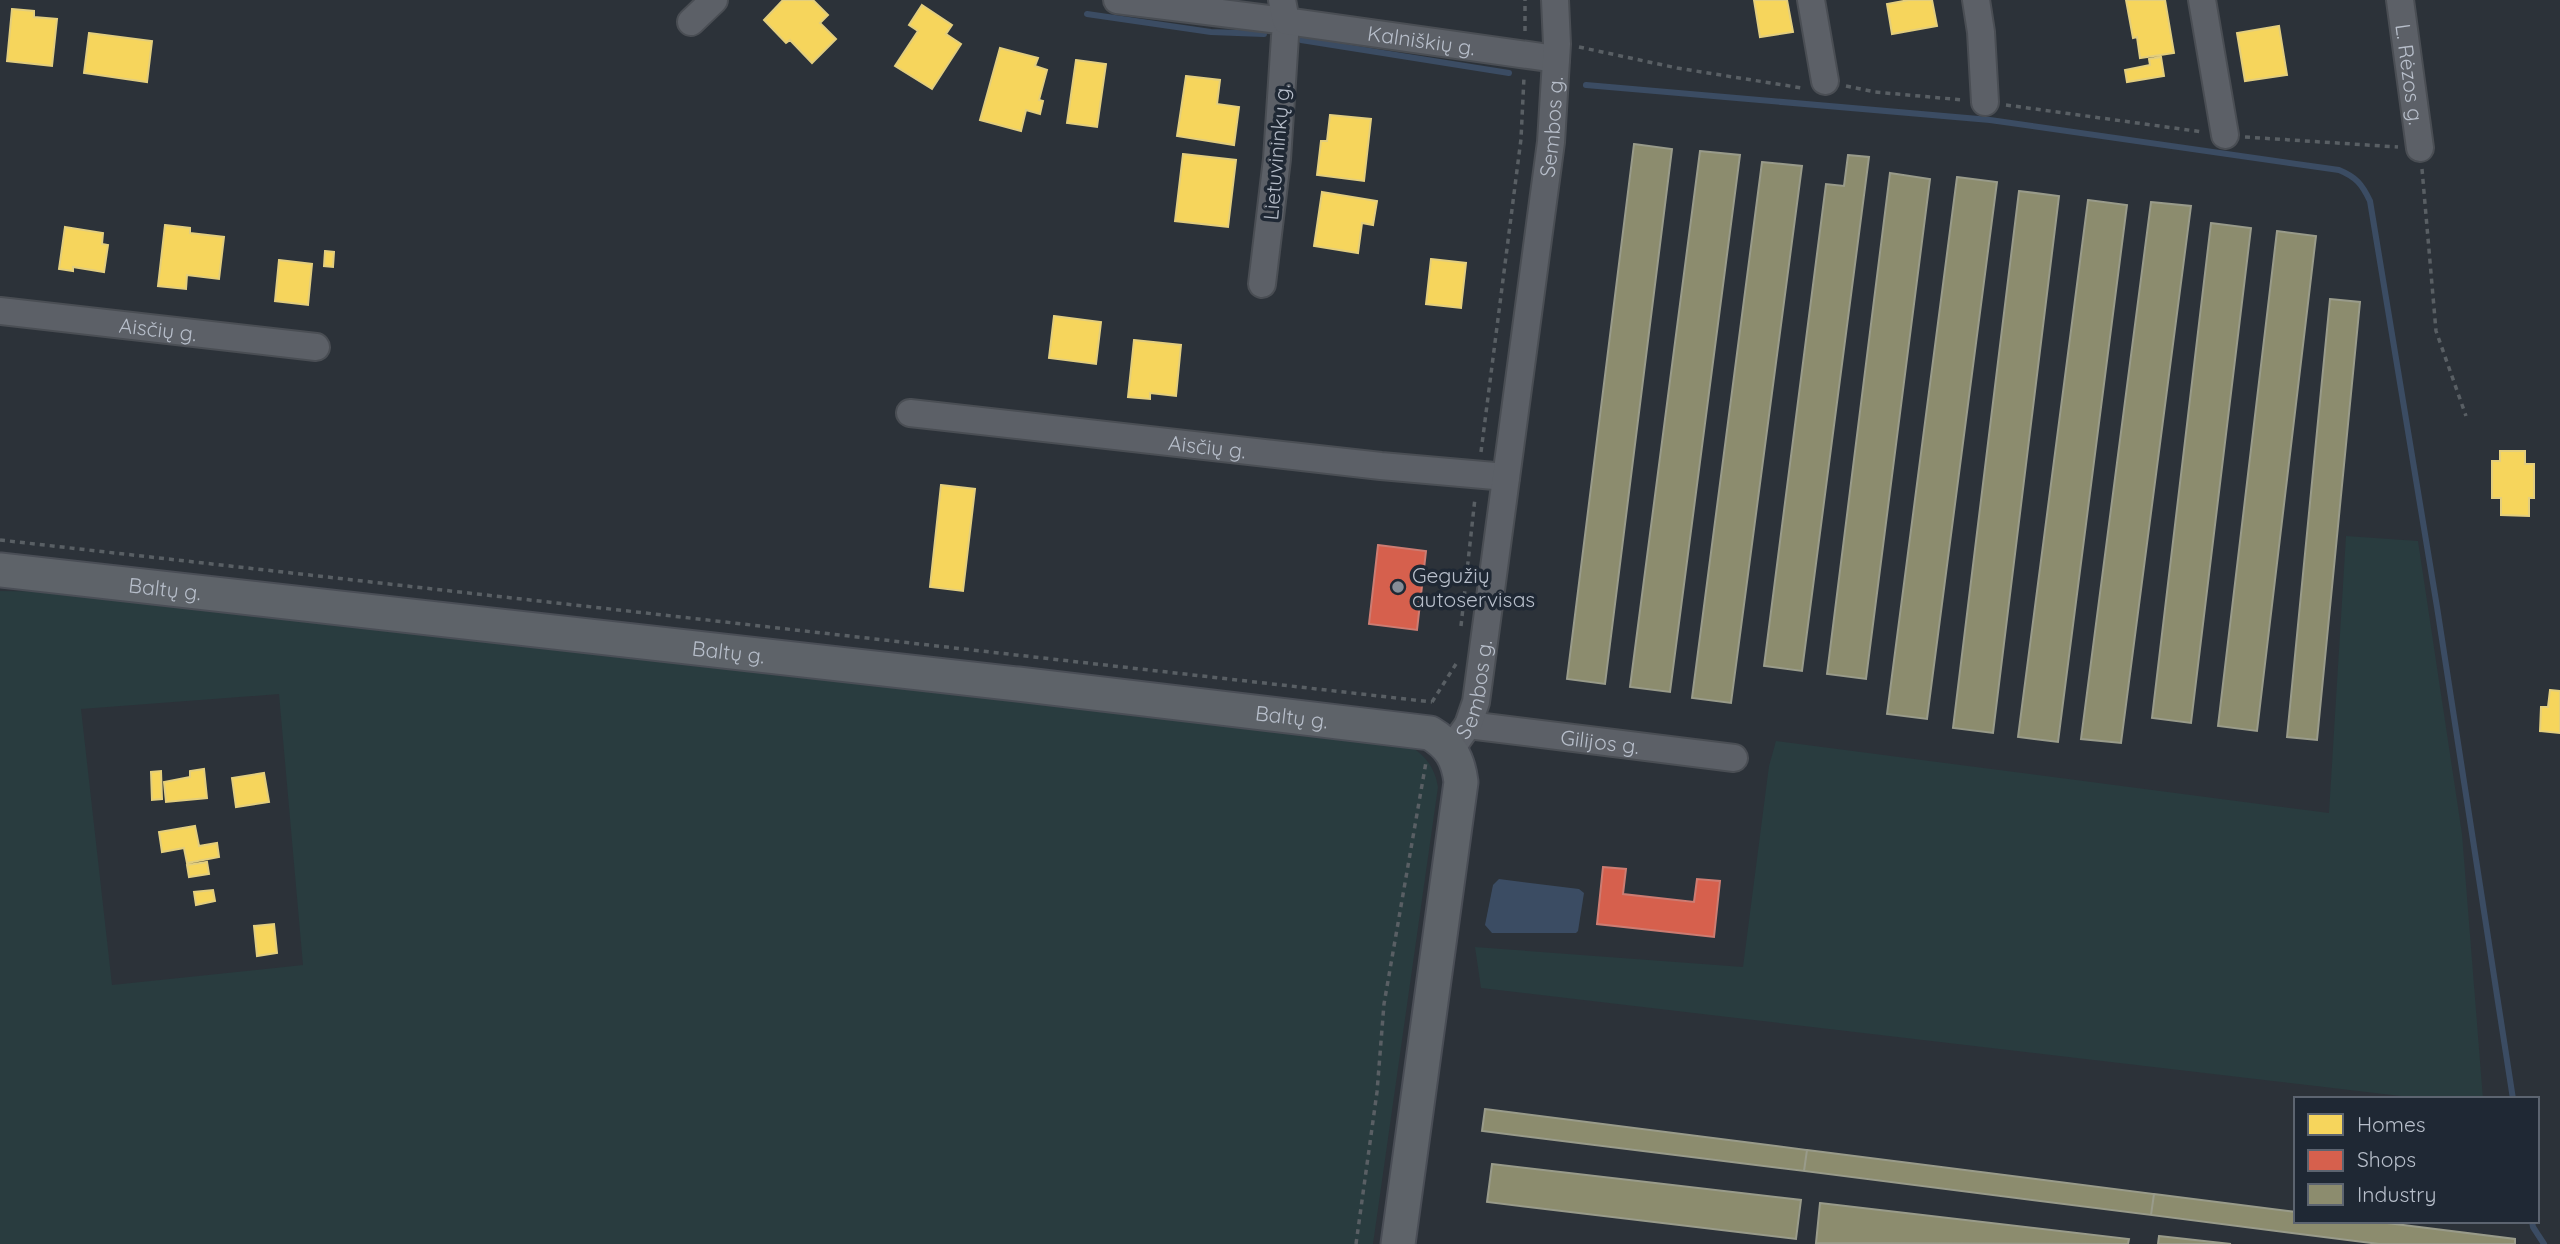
<svg xmlns="http://www.w3.org/2000/svg" width="2560" height="1244" viewBox="0 0 2560 1244" font-family="Quicksand,sans-serif">
<rect width="100%" height="100%" fill="#2c3239"/>
<path fill="#293c3f" fill-rule="evenodd" d="M2346,536l72,5 44,293 21,265h-57l-945,-111 -6,-41 268,20 26,-201 7,-25 553,72z
M0,591l84,1 1324,153c17,9 27,23 30,42l-65,457h-1373zM279,694l24,271 -191,20 -31,-276z"/>
<path fill="#3b4c63" d="M1499,879l80,10 5,4 -6,38 -2,2h-84l-7,-8 8,-40z"/>
<path fill="#f6d55c" stroke="#e3ce7d" stroke-width="2" d="M783,0h30l15,15 -8,8 16,16 -24,24 -22,-23 -4,3 -22,-23z
M1754,0h33l6,32 -33,5z
M1909,0h23l5,26 -45,8 -5,-30z
M2126,0h39l9,53 -34,5 -3,-21 -4,1z
M922,5l30,20 -6,9 15,10 -29,45 -37,-23 23,-35 -9,-6z
M12,9l22,2v6l23,2 -5,47 -45,-5z
M2279,26l8,49 -42,6 -8,-48z
M89,33l63,8 -5,41 -63,-9z
M1000,48l38,10 -3,8 12,4 -8,30 4,1 -3,13 -14,-4 -5,21 -41,-11z
M2161,57l3,19 -37,6 -2,-12 25,-5 -1,-6z
M1076,60l30,4 -9,63 -30,-4z
M1186,76l34,4 -3,24 22,3 -5,38 -57,-9z
M1330,115l41,4 -7,62 -47,-6 4,-34h6z
M1183,154l53,6 -8,67 -53,-6z
M1322,192l55,9 -4,24 -11,-2 -4,30 -44,-7z
M165,225l25,3v5l34,4 -5,42 -32,-4 -1,14 -28,-3z
M65,227l38,6 -1,11 6,1 -4,27 -31,-5v4l-14,-2z
M325,251l9,1 -1,15 -9,-1z
M1431,259l35,4 -5,45 -35,-4z
M279,260l33,4 -4,41 -33,-4z
M1054,316l47,6 -5,42 -47,-6z
M1134,340l47,5 -5,51 -26,-3v6l-22,-2z
M2500,451h25v13h9v34h-5v18l-28,-1v-17h-9v-37h8z
M941,485l34,4 -12,102 -33,-4z
M2550,690l10,1v42l-20,-2 1,-24h7z
M204,769l3,29 -41,4 -2,-20 26,-5v-6z
M161,771l1,28 -10,1 -1,-28z
M264,773l5,29 -33,5 -4,-29z
M195,826l4,20 18,-3 2,14 -32,6 -3,-15 -22,4 -3,-20z
M207,862l2,12 -20,3 -2,-12z
M213,890l2,11 -19,4 -2,-13z
M274,924l3,29 -20,3 -3,-30z"/>
<path fill="#d6604d" stroke="#cd7c72" stroke-width="2" d="M1378,545l48,6 -9,79 -48,-6z
M1603,867l23,2 -3,25 71,8 3,-23 23,2 -6,56 -117,-13z"/>
<path fill="#8c8c6e" stroke="#999b8a" stroke-width="2" d="M1634,144l38,5 -67,535 -38,-5z
M1700,151l40,4 -70,537 -40,-5z
M1848,155l21,2 -67,514 -38,-5 62,-482 18,2z
M1762,162l40,4 -71,537 -39,-5z
M1890,173l40,6 -64,500 -39,-5z
M1957,177l40,5 -70,537 -40,-5z
M2019,191l40,5 -66,537 -40,-5z
M2088,200l39,5 -69,537 -40,-5z
M2151,202l40,4 -70,537 -40,-4z
M2211,223l40,5 -60,495 -39,-5z
M2277,231l39,5 -59,495 -39,-5z
M2330,299l30,3 -43,438 -30,-3z
M1485,1109l322,41 -3,21 -322,-40z
M1807,1150l347,44 -3,21 -347,-44z
M1492,1164l309,36 -5,39 -309,-37z
M2154,1194l142,18v9h75l144,18v5h-136l-228,-29z
M1820,1203l309,36 -1,5 -312,-1z
M2159,1236l72,8h-73z"/>
<g fill="none" stroke-linecap="round" stroke-linejoin="round">
<path stroke="#3b4c63" stroke-width="6" d="M1087,14l124,18 53,2
M1301,40l208,33
M1586,85l404,35 349,50c17,7 23,14 31,31l67,406 76,492
M2532,1221l1,6 11,17"/>
<defs>
<g id="minor">
<path d="M1117,0l169,21 -9,138 -15,125"/>
<path id="s1" d="M1282,0l4,21 270,38"/>
<path d="M1811,0l14,81"/>
<path d="M1976,0l5,32 4,70"/>
<path d="M2202,0l23,135"/>
<path id="s2" d="M2400,0l20,148"/>
<path d="M691,22l23,-22"/>
<path id="s3" d="M0,311l316,36"/>
<path id="s4" d="M910,413l471,53 125,11"/>
<path id="s5" d="M1468,725l266,33"/>
<path id="s6" d="M1451,749l17,-24 8,-23 75,-560 6,-98 -2,-44"/>
</g>
<g id="major">
<path id="s7" d="M0,570l1018,114 412,49c20,12 28,25 31,49l-63,462"/>
</g>
</defs>
<use href="#minor" stroke="#4a4e54" stroke-width="30"/>
<use href="#major" stroke="#4a4e56" stroke-width="37"/>
<path stroke="#595f64" stroke-width="3.5" stroke-dasharray="5 5" stroke-linecap="butt" d="M1525,31v-31
M1579,47l98,21 125,20
M1846,86l29,6 88,8
M2006,105l197,27
M2245,137l153,10
M2422,169l14,162 30,85
M1481,452l40,-313 3,-62
M0,540l1432,162
M1461,626l14,-128
M1432,702l24,-38
M1356,1244l21,-152 7,-88 42,-242"/>
<use href="#minor" stroke="#5c6067" stroke-width="26"/>
<use href="#major" stroke="#5e6369" stroke-width="33"/>
</g>
<circle fill="#868d97" stroke="#1f2834" stroke-width="2.5" cx="1398" cy="587" r="7"/>
<g text-anchor="middle" dominant-baseline="central" stroke-width="7" stroke-linejoin="round" paint-order="stroke">
<g font-size="21" fill="#b7beca" stroke="#1f2834">
<text stroke="none"><textPath href="#s1" startOffset="158">Kalniškių g.</textPath></text>
<text stroke="none"><textPath href="#s2" startOffset="75">L. Rėzos g.</textPath></text>
<text stroke="none"><textPath href="#s6" startOffset="634">Sembos g.</textPath></text>
<text transform="translate(1276 152) rotate(-85)">Lietuvininkų g.</text>
<text stroke="none"><textPath href="#s3" startOffset="159">Aisčių g.</textPath></text>
<text stroke="none"><textPath href="#s4" startOffset="299">Aisčių g.</textPath></text>
<text stroke="none"><textPath href="#s7" startOffset="166">Baltų g.</textPath></text>
<text stroke="none"><textPath href="#s7" startOffset="733">Baltų g.</textPath></text>
<text stroke="none"><textPath href="#s6" startOffset="66">Sembos g.</textPath></text>
<text stroke="none"><textPath href="#s7" startOffset="1300">Baltų g.</textPath></text>
<text stroke="none"><textPath href="#s5" startOffset="133">Gilijos g.</textPath></text>
</g>
<g font-size="21" fill="#b7beca" stroke="#1f2834" text-anchor="start">
<text x="1412" y="575">Gegužių<tspan x="1412" dy="24">autoservisas</tspan></text>
</g>
</g>
<rect x="2294" y="1097" width="245" height="126" fill="#1f2834" stroke="#5c6470" stroke-width="2"/>
<rect x="2308" y="1114" width="35" height="21" fill="#f6d55c" stroke="#5c6470" stroke-width="2"/>
<text x="2357" y="1132" font-size="21" fill="#b7beca">Homes</text>
<rect x="2308" y="1150" width="35" height="21" fill="#d6604d" stroke="#5c6470" stroke-width="2"/>
<text x="2357" y="1167" font-size="21" fill="#b7beca">Shops</text>
<rect x="2308" y="1184" width="35" height="21" fill="#8c8c6e" stroke="#5c6470" stroke-width="2"/>
<text x="2357" y="1202" font-size="21" fill="#b7beca">Industry</text>
</svg>
